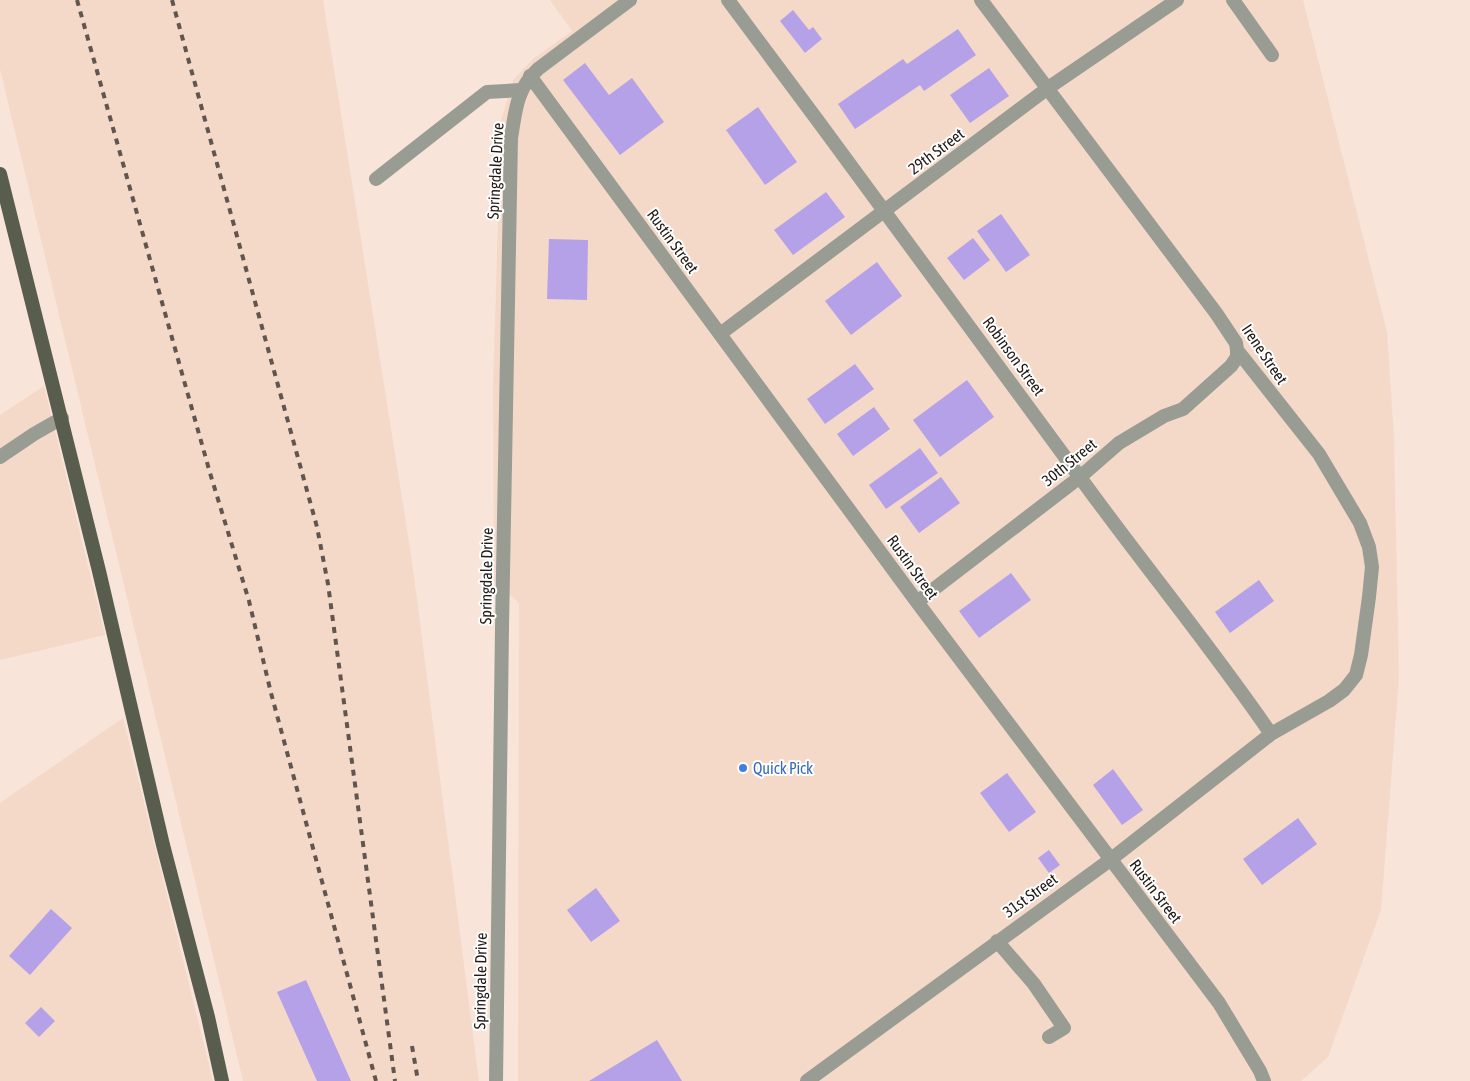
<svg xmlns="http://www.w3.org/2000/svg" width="1470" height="1081" viewBox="0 0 1470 1081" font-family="'Asap Condensed',sans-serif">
<rect width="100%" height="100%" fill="#f8e4d8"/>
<path fill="#f4d9c8" d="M0,0h323l89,561 67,520h-236l-243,-1012z
M550,0h753l84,332 7,105 5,240 -18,233 -53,147 -27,24h-783l1,-478 -25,-22 -1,-193 8,-267 12,-41 20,-21 39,-28z
M44,386l61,249 -105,25v-245z
M123,718l90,363h-213v-278z"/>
<path fill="#b5a1e8" d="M793,10l16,20 4,-3 9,12 -17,14 -25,-32z
M958,29l18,26 -52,36 -4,-6 -65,44 -17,-25 65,-45 4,5z
M585,63l24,32 23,-17 32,44 -44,33 -57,-75z
M989,68l20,28 -39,27 -20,-28z
M758,107l39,55 -32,23 -39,-55z
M826,192l19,25 -52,38 -19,-25z
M1001,214l29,41 -24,17 -29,-41z
M973,238l17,22 -26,20 -17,-22z
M549,239l39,1 -1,60 -40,-1z
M877,262l25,34 -51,39 -26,-34z
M855,364l19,25 -49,35 -18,-25z
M967,380l27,37 -54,40 -27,-37z
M874,407l16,22 -37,27 -16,-22z
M920,448l18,25 -52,36 -17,-24z
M941,477l19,26 -41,30 -19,-26z
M1011,573l20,27 -52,38 -20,-27z
M1259,580l15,21 -44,32 -15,-21z
M1113,769l30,41 -21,15 -29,-40z
M1007,773l29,39 -27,20 -29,-39z
M1298,818l19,26 -55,41 -19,-26z
M1049,850l11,15 -11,8 -11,-15z
M596,888l24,33 -29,21 -24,-32z
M51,909l21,19 -42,47 -21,-19z
M306,980l45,101h-34l-40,-89z
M41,1007l14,14 -16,16 -14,-14z
M657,1040l25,41h-93z"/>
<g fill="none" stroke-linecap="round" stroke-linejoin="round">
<path stroke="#999c93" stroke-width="14" d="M728,0c118,158 235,317 351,476 63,87 131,169 192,258
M1233,0l39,55
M530,76l387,526 302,401 41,68 4,10
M376,179l111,-87 34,-2
M720,334l328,-246 129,-88
M0,457l34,-23 28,-16
M917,602l163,-125 39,-34 45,-27 19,-7 48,-43 6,-9v-7
M997,941l37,43 30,44 -15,9
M807,1081l303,-221 161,-126 58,-33 15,-11 12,-15 5,-20 8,-58 3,-30 -3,-20 -9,-24 -41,-69 -82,-104 -1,-7 -20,-30 -235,-313"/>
<path stroke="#999c93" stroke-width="14" d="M496,1081l6,-453 9,-490c5,-29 5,-48 27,-69l92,-69"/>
<path stroke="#585d4e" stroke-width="14" d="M0,174l99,397 64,274 45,172 14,64"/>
<path stroke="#60564f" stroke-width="4" stroke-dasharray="6 6" stroke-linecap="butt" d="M77,0l133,473 39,128 22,92 105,388
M172,0l145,527 11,57 67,497
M412,1046l6,35"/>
</g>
<circle fill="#3f7fe0" stroke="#fff" stroke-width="2" cx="743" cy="768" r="5"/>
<g text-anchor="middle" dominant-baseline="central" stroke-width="4" stroke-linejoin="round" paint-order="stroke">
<g font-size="16" fill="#201915" stroke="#fff">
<text transform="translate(936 151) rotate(-37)">29th Street</text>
<text transform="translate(495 171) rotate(-87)">Springdale Drive</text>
<text transform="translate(673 241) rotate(54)">Rustin Street</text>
<text transform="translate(1265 354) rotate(56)">Irene Street</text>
<text transform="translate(1014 356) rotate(54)">Robinson Street</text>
<text transform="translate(1069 462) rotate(-39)">30th Street</text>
<text transform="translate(913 567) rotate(54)">Rustin Street</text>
<text transform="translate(486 576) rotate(-89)">Springdale Drive</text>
<text transform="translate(1156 891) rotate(53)">Rustin Street</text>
<text transform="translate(1030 895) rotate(-36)">31st Street</text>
<text transform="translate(480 981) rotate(-89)">Springdale Drive</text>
</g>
<g font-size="16" fill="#366cbe" stroke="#fff" text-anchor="start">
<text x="753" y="768">Quick Pick</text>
</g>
</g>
</svg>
